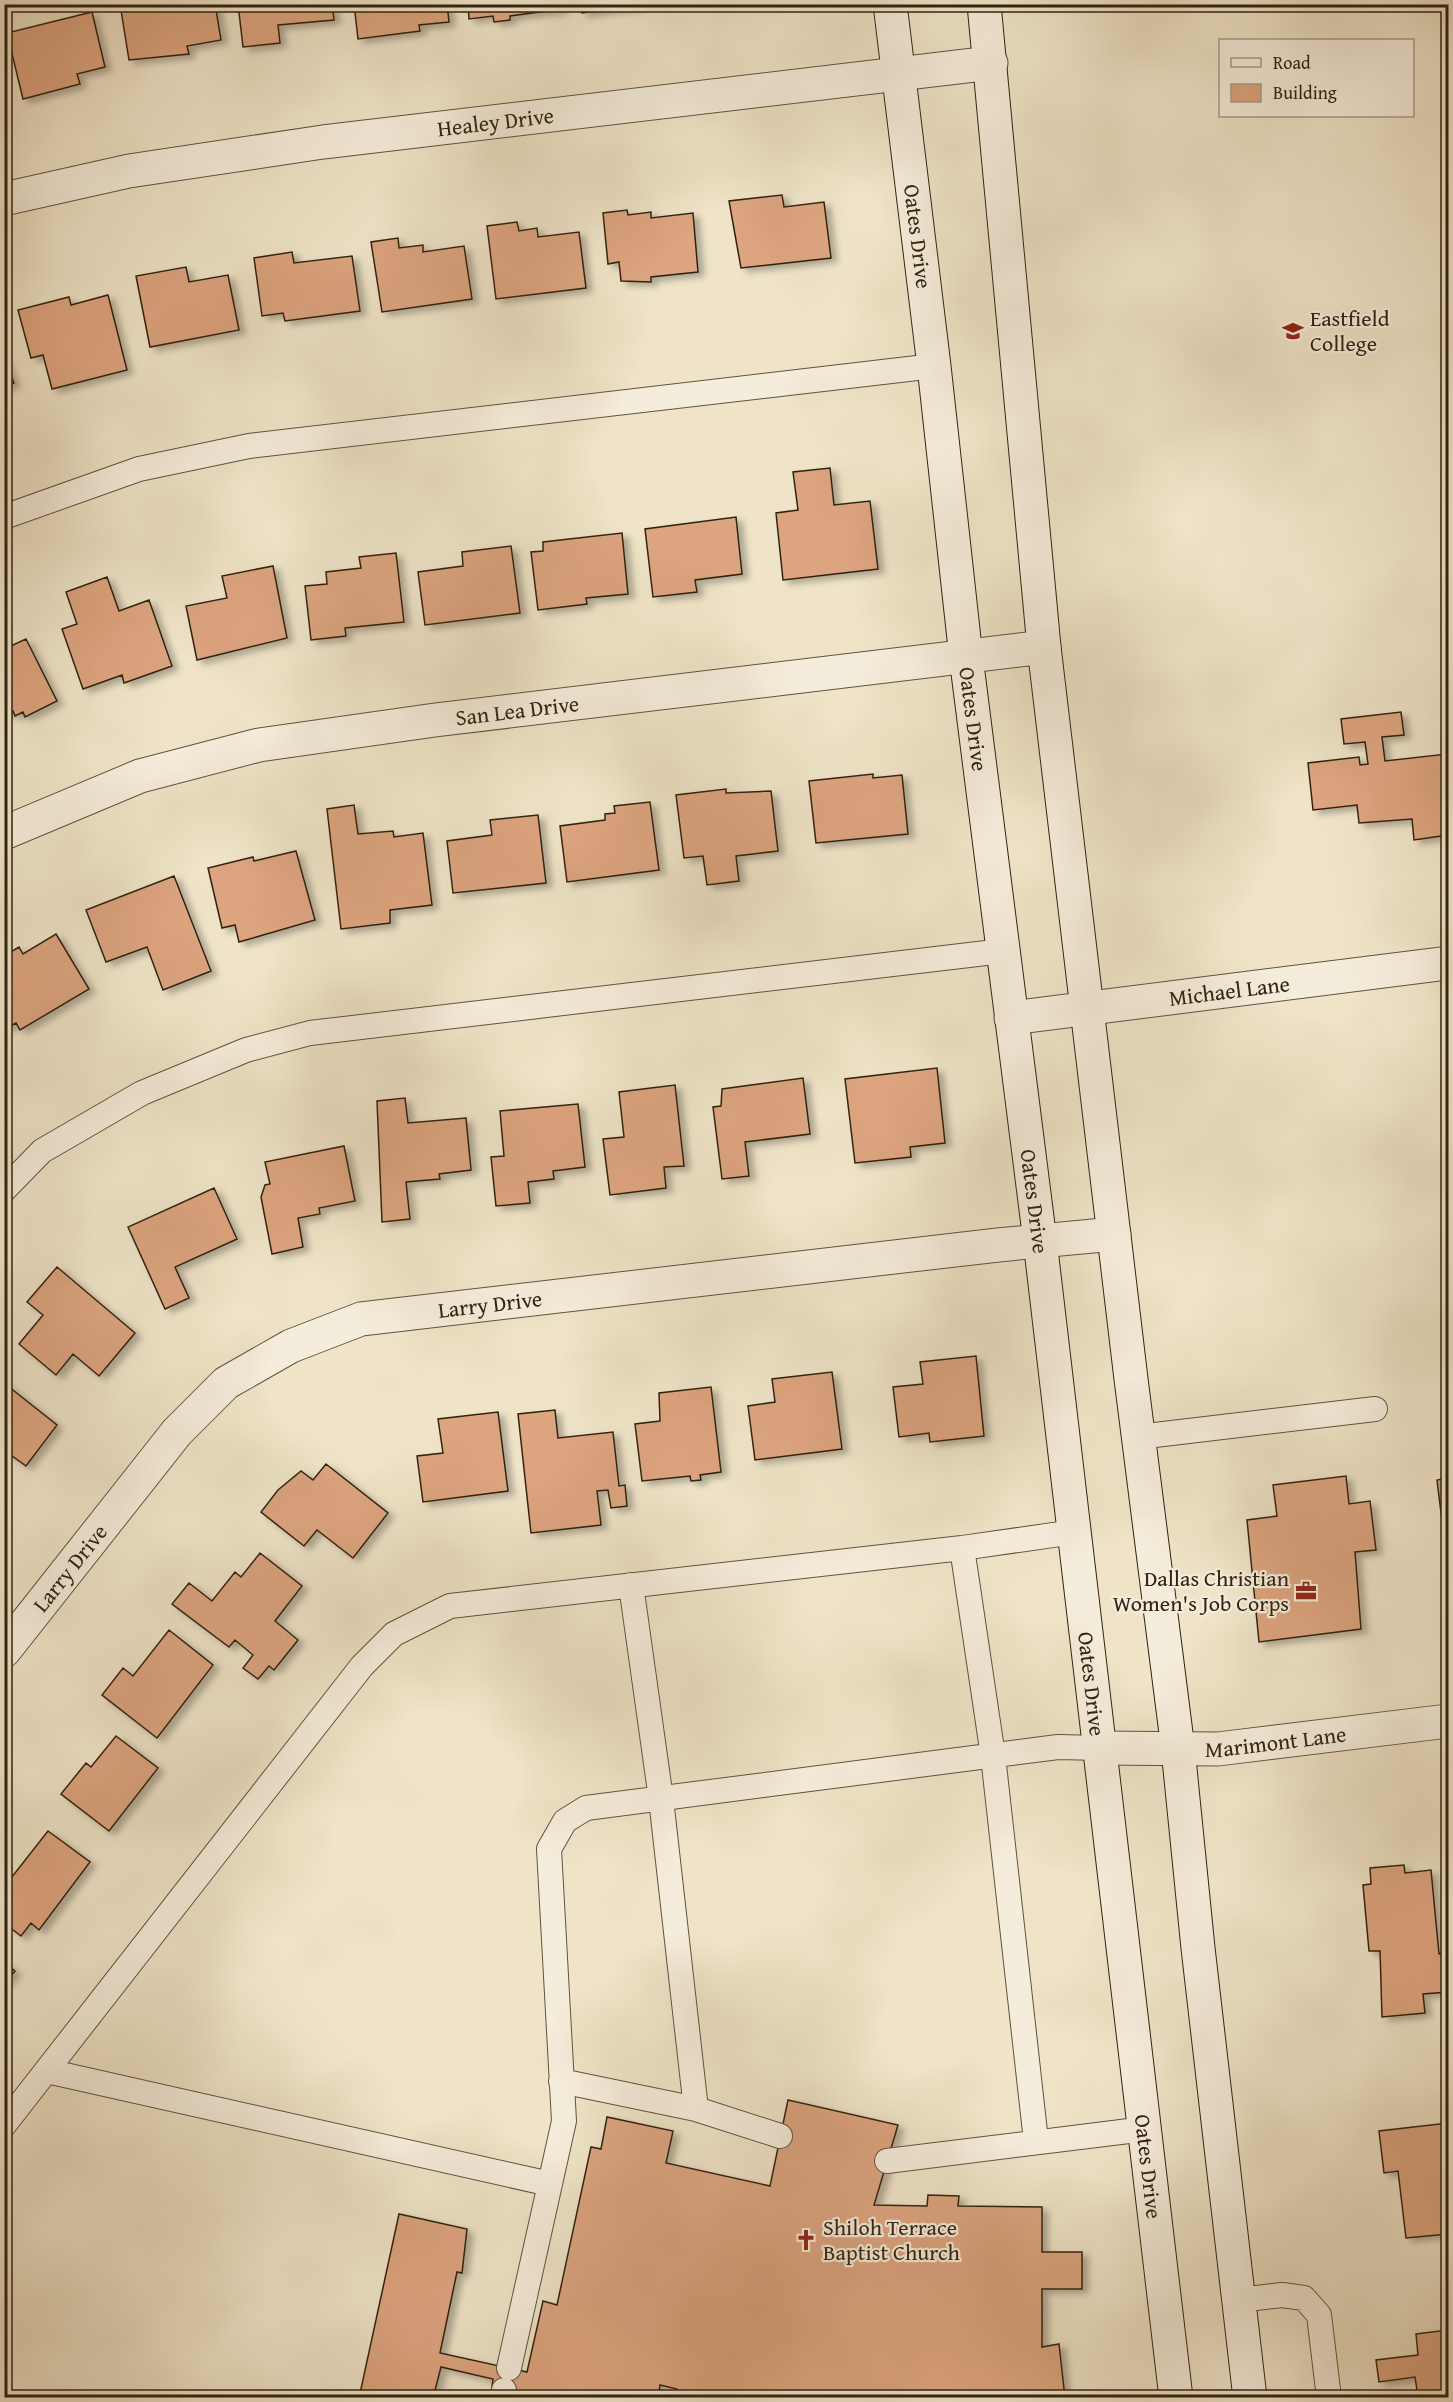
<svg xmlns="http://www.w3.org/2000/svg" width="1453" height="2402" viewBox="0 0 1453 2402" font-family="'Gentium Book Plus',serif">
<defs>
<filter id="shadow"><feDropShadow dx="6" dy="4" stdDeviation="3" flood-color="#0004"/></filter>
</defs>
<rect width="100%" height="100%" fill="#efe4c8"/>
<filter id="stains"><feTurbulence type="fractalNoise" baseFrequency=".00333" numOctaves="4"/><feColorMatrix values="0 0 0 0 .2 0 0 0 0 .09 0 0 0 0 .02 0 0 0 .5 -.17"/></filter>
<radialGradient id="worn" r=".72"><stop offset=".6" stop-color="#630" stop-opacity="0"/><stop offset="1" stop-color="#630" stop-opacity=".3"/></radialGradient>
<path fill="#dca47f" stroke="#312310" stroke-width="1.5" filter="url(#shadow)" d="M120,4h95l6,36 -34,6 2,8 -60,6z
M238,4h94l2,16 -56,5 2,18 -37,4z
M354,4h93l2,18 -30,3 1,6 -62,8z
M468,4h94v5l-52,7v4l-16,2 -1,-6 -24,3z
M581,4h59v2l-58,7z
M92,12l13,55 -28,7 3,10 -57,15 -16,-66z
M782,195l2,12 40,-5 7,56 -90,10 -12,-67z
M627,210l1,5 23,-3v6l42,-5 5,59 -47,5v5l-30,-1 -2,-19 -11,2 -5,-51z
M517,222l2,9 18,-3 1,9 41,-5 7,56 -90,11 -9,-73z
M398,238l1,10 24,-3v7l41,-6 8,53 -90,13 -11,-70z
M292,252l2,11 58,-7 8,55 -75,10 -2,-8 -21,3 -8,-58z
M186,267l3,15 39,-7 11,55 -89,17 -14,-71z
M108,295l19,75 -75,19 -9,-34 -12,3 -13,-48 51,-13 2,8z
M4,358l10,25 -10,4z
M830,468l4,37 36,-4 8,68 -95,11 -7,-67 22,-3 -5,-38z
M736,517l6,57 -47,6 2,12 -44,5 -8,-68z
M622,533l6,61 -42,4 1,6 -49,6 -7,-58 12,-1v-9z
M511,546l9,67 -95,12 -7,-53 45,-6 -1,-14z
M396,553l8,69 -59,6 1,8 -35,4 -6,-54 22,-2 -1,-12 35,-4 -2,-11z
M273,566l14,72 -90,22 -11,-54 41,-8 -5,-22z
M107,577l12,34 30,-11 23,66 -48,17 -2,-8 -39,14 -21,-60 15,-5 -11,-32z
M26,639l31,62 -32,16 -2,-5 -8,4 -2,-5 -9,4v-66z
M1401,712l3,23 -22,2 3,24 62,-7 1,81 -34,5 -2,-21 -53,4 -2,-18 -44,5 -5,-47 51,-6 1,8 8,-1 -3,-22 -21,2 -3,-25z
M873,774v4l29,-3 6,59 -92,9 -7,-62z
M726,789v4l45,-2 7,60 -42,5 3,25 -32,4 -4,-29 -19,2 -8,-63z
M650,802l9,68 -92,12 -7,-56 45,-6v-6l10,-1 -1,-7z
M354,805l4,29 35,-3 1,6 29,-4 9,72 -42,5v13l-49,6 -14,-120z
M538,815l8,68 -93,10 -6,-52 45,-6 -2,-15z
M296,851l19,69 -76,22 -4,-17 -13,3 -14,-60 45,-11 1,4z
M174,876l37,95 -48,19 -16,-43 -41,15 -20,-52z
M56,934l33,55 -69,41 -4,-7 -11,6 -1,-73 15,-9 4,7z
M937,1068l8,75 -35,4 1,10 -56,6 -10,-84z
M803,1078l7,56 -65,8 4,34 -27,3 -9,-72 8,-1 1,-17z
M675,1085l9,81 -20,1 2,21 -56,7 -7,-56 21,-2 -5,-45z
M405,1098l3,25 58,-5 5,52 -32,4 1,5 -34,3 4,37 -28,3 -5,-121z
M578,1104l7,63 -32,4 1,8 -26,3 2,21 -34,3 -5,-49 13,-1 -4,-45z
M344,1146l11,55 -36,7 1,6 -22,4 5,29 -31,7 -11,-57 4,-12 5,-1 -5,-22z
M214,1188l23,51 -62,28 14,31 -24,11 -37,-82z
M57,1267l78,66 -36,43 -26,-22 -17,21 -37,-31 24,-29 -16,-13z
M976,1356l8,80 -54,6 -1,-9 -30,4 -6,-50 30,-3 -3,-22z
M832,1372l10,77 -87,11 -7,-54 27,-4 -3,-23z
M4,1383l53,42 -31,41 -22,-16z
M711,1387l10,85 -21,3 1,5 -10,1 -1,-5 -48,5 -7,-57 25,-3 -1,-28z
M555,1410l3,28 55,-6 6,54 6,-1 2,21 -16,2 -3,-18 -11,1 4,34 -70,8 -13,-119z
M498,1412l10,79 -85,11 -6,-46 26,-3 -5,-34z
M326,1464l62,49 -35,45 -36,-28 -13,16 -43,-34 17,-22 23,-19 12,9z
M1346,1476l3,28 21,-3 6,49 -21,2 6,77 -102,13 -12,-122 30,-4 -4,-31z
M1448,1478v92l-11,-90z
M260,1553l42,33 -27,35 23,19 -24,30 -5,-4 -11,13 -15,-11 10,-13 -18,-15 -6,7 -57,-43 17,-21 23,18 23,-29 6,5z
M169,1630l44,35 -56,73 -55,-43 21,-27 10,8z
M116,1736l42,32 -49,63 -48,-37 25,-31 5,4z
M48,1831l42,31 -51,68 -8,-7 -10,13 -17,-13v-36z
M1404,1865l1,8 26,-3 8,84 9,-1v39l-25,2 2,19 -43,4 -2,-66h-11l-6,-66 8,-1 -1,-16z
M4,1962l11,9 -11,13z
M788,2100l110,25 -24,80 53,1 1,-11 31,1 -1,10 84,1v45h40v37h-40v58l17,-3 6,54h-390l2,-9 -17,-4 -2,13h-129l1,-3 -38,-8 1,-8 -52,-12 -8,31h-74l40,-184 68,15 -5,44 -5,-1 -17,81 87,19 16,-71 14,4 34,-158 10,2 6,-32 66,14 -7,32 104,23z
M1448,2123v111l-42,4 -8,-67 -14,2 -5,-42z
M1448,2330v63l-30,4 -3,-20 -36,5 -3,-22 42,-5 -2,-21z"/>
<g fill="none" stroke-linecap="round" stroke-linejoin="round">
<defs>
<path id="service" d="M4,517l135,-48 110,-23 685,-80
M4,1190l38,-39 100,-58 104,-43 64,-17 693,-82
M1138,1437l237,-28
M962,1548l31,208 43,385
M631,1585l30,214 35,310
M47,2071l503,113
M561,2081l135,28 84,27
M4,2125l358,-459 32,-32 56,-28 512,-58 112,-16
M887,2161l258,-32
M1239,2300l43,-5 22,3 15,17 10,83
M509,2368l55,-247 -15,-272 16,-28 21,-13 472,-61 42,1
M503,2398l1,-8"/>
<g id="minor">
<path id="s1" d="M4,199l125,-28 194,-29 668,-79"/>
<path id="s2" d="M4,833l136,-57 119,-31 176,-25 609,-73"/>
<path id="s3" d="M1011,1018l437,-55"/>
<path id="s4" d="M4,1651l173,-219 49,-49 65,-37 70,-27 637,-74 116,-11"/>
<path id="s5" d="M1100,1748l118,1 230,-28"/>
</g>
<g id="secondary">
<path id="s6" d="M890,4l44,362 32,291 74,584 136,1157"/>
<path d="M984,4l60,643 87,732 47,370 20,199 52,450"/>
</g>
</defs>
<use href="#service" stroke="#60533e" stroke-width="26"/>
<use href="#minor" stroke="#60533e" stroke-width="35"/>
<use href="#secondary" stroke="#312310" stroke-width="35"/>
<use href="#service" stroke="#f5eddb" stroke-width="24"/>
<use href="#minor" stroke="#f5eddb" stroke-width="33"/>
<use href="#secondary" stroke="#f5eddb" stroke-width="33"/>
</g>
<defs>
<symbol id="university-bare" viewBox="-9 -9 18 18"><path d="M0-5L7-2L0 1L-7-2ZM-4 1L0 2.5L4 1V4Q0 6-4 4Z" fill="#8f2418" stroke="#f5eddb" stroke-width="2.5" paint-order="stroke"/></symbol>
<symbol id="office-bare" viewBox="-9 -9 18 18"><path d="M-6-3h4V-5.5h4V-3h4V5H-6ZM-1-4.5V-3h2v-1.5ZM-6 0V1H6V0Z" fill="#8f2418" stroke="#f5eddb" stroke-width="2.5" paint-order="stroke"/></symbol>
<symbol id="church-bare" viewBox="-9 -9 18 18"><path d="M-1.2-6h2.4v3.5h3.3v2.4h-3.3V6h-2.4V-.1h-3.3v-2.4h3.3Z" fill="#8f2418" stroke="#f5eddb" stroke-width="2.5" paint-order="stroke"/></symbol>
</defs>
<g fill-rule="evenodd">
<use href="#university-bare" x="1278" y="316" width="30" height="30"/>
<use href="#office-bare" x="1291" y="1576" width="30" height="30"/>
<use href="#church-bare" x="791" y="2225" width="30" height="30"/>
</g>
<g text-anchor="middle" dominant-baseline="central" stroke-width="4.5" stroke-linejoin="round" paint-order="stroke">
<g font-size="22" fill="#312310" stroke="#f5eddb">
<text stroke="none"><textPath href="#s1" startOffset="498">Healey Drive</textPath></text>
<text stroke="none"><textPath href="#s6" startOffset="234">Oates Drive</textPath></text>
<text stroke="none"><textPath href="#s2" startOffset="531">San Lea Drive</textPath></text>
<text stroke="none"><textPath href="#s6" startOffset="720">Oates Drive</textPath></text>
<text stroke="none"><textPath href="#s3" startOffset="220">Michael Lane</textPath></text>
<text stroke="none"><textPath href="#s6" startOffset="1206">Oates Drive</textPath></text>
<text stroke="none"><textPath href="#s4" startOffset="628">Larry Drive</textPath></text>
<text stroke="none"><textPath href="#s4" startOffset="106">Larry Drive</textPath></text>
<text stroke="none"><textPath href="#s6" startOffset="1692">Oates Drive</textPath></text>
<text stroke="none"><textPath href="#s5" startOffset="176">Marimont Lane</textPath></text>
<text stroke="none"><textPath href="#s6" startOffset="2178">Oates Drive</textPath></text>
</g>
<g font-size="22" fill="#312310" stroke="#f5eddb" text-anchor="start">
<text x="1310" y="318">Eastfield<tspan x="1310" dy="25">College</tspan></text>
<text x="1289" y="1578" text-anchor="end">Dallas Christian<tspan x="1289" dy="25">Women's Job Corps</tspan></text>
<text x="823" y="2227">Shiloh Terrace<tspan x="823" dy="25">Baptist Church</tspan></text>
</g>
</g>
<rect width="1453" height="2402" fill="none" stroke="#efe4c8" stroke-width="24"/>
<rect x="6" y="6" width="1441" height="2390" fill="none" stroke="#312310" stroke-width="3"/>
<rect x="12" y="12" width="1429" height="2378" fill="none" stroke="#312310" stroke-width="1.5"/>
<rect x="1219" y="39" width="195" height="78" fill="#f5eddb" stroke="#a79c8a" stroke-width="1.5"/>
<rect x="1231" y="58" width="30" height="9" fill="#f5eddb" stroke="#a79c8a" stroke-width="1.5"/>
<text x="1273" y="69" font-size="18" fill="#312310">Road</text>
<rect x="1231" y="84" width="30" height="18" fill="#dca47f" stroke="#a79c8a" stroke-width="1.5"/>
<text x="1273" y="99" font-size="18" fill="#312310">Building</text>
<rect width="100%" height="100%" filter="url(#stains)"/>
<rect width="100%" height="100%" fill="url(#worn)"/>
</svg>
